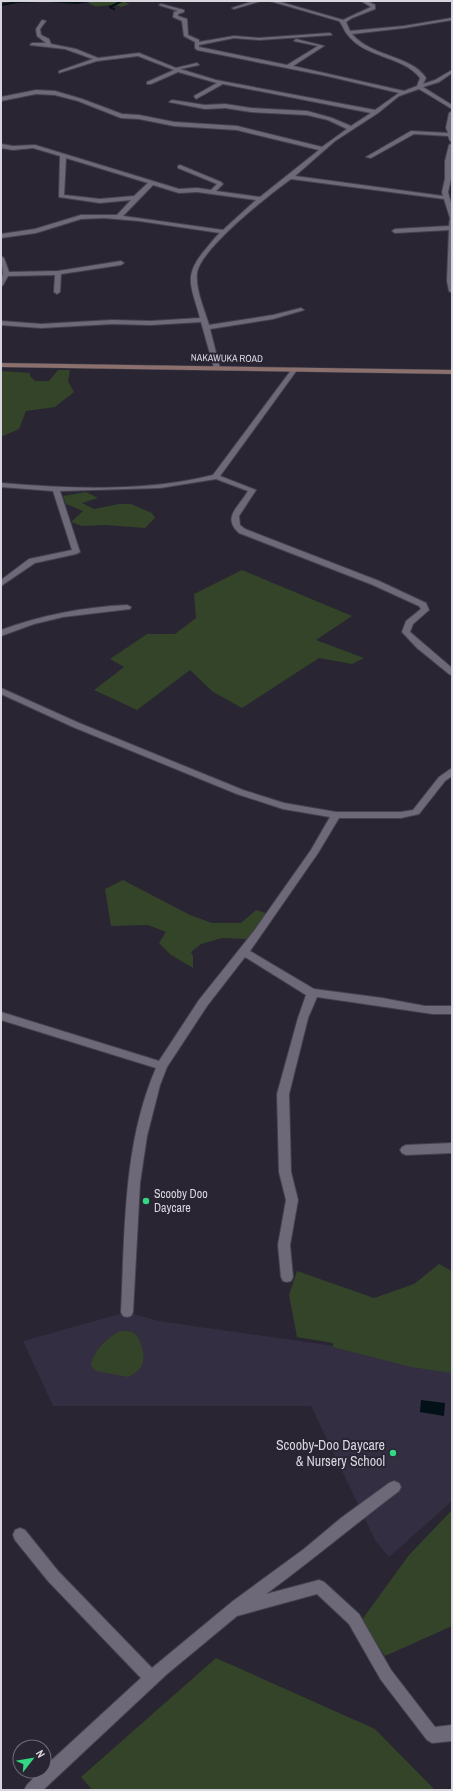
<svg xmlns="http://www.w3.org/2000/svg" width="453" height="1791" viewBox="0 0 453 1791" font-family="'Archivo Narrow',sans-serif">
<rect width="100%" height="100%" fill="#292533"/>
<path fill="#332e41" d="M127,1312l32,9 293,42v138l-63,56 -14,-17 -64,-134h-258l-30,-65z"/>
<path fill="#334428" d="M90,1h35l1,2 4,1 -9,3c-12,-6 -24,5 -33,-5z
M58,370h12l-2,11 6,11 -19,15 -29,4 -7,18 -18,8v-66l29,2v3l5,5h14z
M86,492l12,6 -16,5 12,6 25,-5h12l21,9 3,5 -10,10 -40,-3 -23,1 -11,-4 12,-11 -17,-7 -3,-8z
M242,570l110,46 -36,24 48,18 -12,6 -33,-6 -77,50 -29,-16 -23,-22 -53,40 -43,-20 30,-23 -14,-8 37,-25h28l21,-16 -2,-24z
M123,880l67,35 22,8h29l15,-13 10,3 -8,19 -12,7 -24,-1 -21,6 -10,8 2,4v12l-22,-13 -12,-12 7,-11 -18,-7 -37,1 -6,-37z
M439,1264l13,7v102l-41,-6 -78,-20v-4l-36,-6 -8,-42 8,-24 77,27 40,-14z
M120,1331c5,0 11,-1 15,3 6,5 11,24 7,31 -3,6 -8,9 -14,12l-32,-6 -5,-5c1,-14 17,-29 29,-35z
M452,1510v116l-67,30 -24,-35 48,-66z
M216,1658l159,71 60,61h-343l-11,-13z"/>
<path fill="#021117" d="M421,1400l24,3 -1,13 -24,-4z"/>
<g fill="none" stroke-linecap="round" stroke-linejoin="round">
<path stroke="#021117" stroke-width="2" d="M49,1l28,2 12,-2
M1,5l16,-3 23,-1
M114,9l-4,-2 12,-6"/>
<defs>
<path id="minor" d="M254,1h7l-27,8 -2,-1z
M270,1h7l66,19 28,-13 -10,-6h6l8,4v4l-23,9 -6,4 4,9 54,-5 48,-8v2l-48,8 -52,6c19,23 59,21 74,44l-3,6 12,-4 17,-10v3l-13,9 -16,5 29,18v4l-33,-20 -20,7 -21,17 -43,28 -40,35 148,20 -1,-4 3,-13v-18l4,-16 3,-2 -1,36 -3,13 4,15v86l-3,-2 -2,-10 2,-51 -54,3 -3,-2 3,-2 54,-3 1,-8 -6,-19 -153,-20c-21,15 -91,70 -94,94 -2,16 8,38 12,52l64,-10 28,-7 3,2 -31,9 -63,10 10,39 -1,1 -5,-1 -13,-46 -50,3 -39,-1 -71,4 -40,-3v-4l40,3 71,-4 39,1 49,-3c-8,-31 -18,-41 5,-68 5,-6 9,-12 15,-17l-81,-12 -35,-3 -23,1 -45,14 -35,5v-4l34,-5 46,-14h36l14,-15 -31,3 -41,-6 1,-41 -27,-8 -20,2 -12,-2v-4l12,2 22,-1 144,44 18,-1 14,2 6,-6 -39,-16v-2l2,-1 41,17 2,2 -7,7 44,6 59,-47 -82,-20 -63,-4 -35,-7 -18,-1 -43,-17 -23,-6 -19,-1 -35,7v-4l35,-7 19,1 27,8 40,15 17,1 35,7 63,4 85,21 25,-18 -19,-9 -21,-5 -56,-3 -26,-4 -20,1 -36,-7 3,-2 33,5 20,-1 26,4 56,3 25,7 19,8 20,-13 -148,-29 -27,15 -2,-3 23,-13 -39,-11 -27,12h-4v-2l27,-12 -36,-14 -41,5 -38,12v-2l34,-12 -28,-10 -35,-4 2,-2h14l-9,-7 -1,-7 6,-9 4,1 -6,8 1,6 8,4 2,5 25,5 22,9 41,-5 37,15 21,-5 2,2 -19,4 36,11 159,30 24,-17 -72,-17 -130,-26 -2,-2v-6l-11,-6 -2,-15 -9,-4 1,-5 4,-1 -19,-6 2,-1 23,6v2l-6,2v2l9,3 1,16 11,5v2l35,-6 25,2 71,-5 2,2 -73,5 -25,-2 -35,7v2l88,18 31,-19 -24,-5 2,-2 28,7 -31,20 111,25 13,-5 3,-8c-13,-18 -42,-20 -60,-32 -5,-3 -10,-8 -13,-12 -3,-3 -4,-9 -8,-13zM66,158l82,25 -14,13 -34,3 -36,-4zM153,185l26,8 18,-1 59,8 -33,30 -100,-14z
M452,111v31l-2,-1 -2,-5 -34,-2 -43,24 -5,-1 45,-26 37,2 -2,-5 3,-15z
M1,256l3,2 5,14 49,-1 63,-10 3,2 -3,2 -60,9 -1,18 -3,2 -3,-2 1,-17 -47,1 -5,9 -2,1v-8l2,-4z
M292,369l5,1 -77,106 36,14 -17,26 1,9 5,4 134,52 47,22 3,7 -16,14 -3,8 42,36v7l-3,-1 -32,-26 -15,-16 4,-11 15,-12 -2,-3 -46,-21 -134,-52c-18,-16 1,-27 9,-42l-32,-12 -56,9 -100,3 20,61 -4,2 -41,9 -34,23v-6l28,-21 43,-9 -19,-59 -52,-4v-4c68,6 145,9 212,-8z
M127,605l4,2 -1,2 -67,8 -29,7 -33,12v-6c41,-15 83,-23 126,-25z
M1,688l78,35 164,67 41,13 52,9h65l12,-2 26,-33 13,-9v8l-7,5 -26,33 -18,4h-62l-21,35 -68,98 64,38 68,9 43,8h27v8h-19l-116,-17 -9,21 -19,76 2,78 7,28 -8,45 3,32 -2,4 -4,1 -4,-1 -2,-4 -3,-32 8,-45 -7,-28 -2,-78 21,-76 8,-23 -61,-38 -38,49 -40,61 -7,18 -13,51 -7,47 -7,129 -2,4 -4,1 -4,-1 -2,-4c4,-81 2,-168 35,-244l-155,-48v-8l158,49 40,-61 55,-69 57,-81 19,-33 -47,-8 -46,-15 -164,-67 -72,-33z
M452,1143v10l-46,2 -4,-2 -2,-3 2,-3 4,-2z
M394,1481l5,2 2,4 -2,4c-45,34 -88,70 -133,103l53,-14 5,2 35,32 32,56 44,57 17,-2v16l-20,2 -5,-3 -46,-60 -32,-56 -32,-30 -80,22 -70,58 -124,116h-19l3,-5 13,-14h4v-4l10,-9 87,-80 -93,-97 -33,-41 -2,-5 2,-5 5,-2 5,2 33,41 94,97 81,-67 71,-52 37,-31 48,-35z"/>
<path id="secondary" d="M1,363l451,7v4l-451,-7z"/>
</defs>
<use href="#minor" stroke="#45424e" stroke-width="2"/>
<use href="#secondary" stroke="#45424e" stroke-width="1"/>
<use href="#minor" fill="#6d6979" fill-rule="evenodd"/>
<use href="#secondary" fill="#8c706d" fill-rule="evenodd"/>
</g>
<g fill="#32d882" stroke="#292533" stroke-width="1.5">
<circle cx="146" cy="1201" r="4"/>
<circle cx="393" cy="1453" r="4"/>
</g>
<g text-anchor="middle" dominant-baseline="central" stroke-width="4" stroke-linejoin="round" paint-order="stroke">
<g font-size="10" fill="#d8d6df" stroke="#292533">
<text transform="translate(227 358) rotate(1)">NAKAWUKA ROAD</text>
</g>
<g font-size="12" fill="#d8d6df" stroke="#292533" text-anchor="start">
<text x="154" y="1194">Scooby Doo<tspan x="154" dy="14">Daycare</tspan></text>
</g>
<g font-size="14" fill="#d8d6df" stroke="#292533" text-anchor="end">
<text x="385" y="1445">Scooby-Doo Daycare<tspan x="385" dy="16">&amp; Nursery School</tspan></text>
</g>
</g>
<rect width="453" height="1791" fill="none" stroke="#d8d6df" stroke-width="4"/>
<g transform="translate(32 1759) rotate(59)"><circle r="19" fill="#292533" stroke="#6f6c78"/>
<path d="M0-3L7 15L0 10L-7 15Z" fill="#32d882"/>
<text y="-6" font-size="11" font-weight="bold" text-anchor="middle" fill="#d8d6df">N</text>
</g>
</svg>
